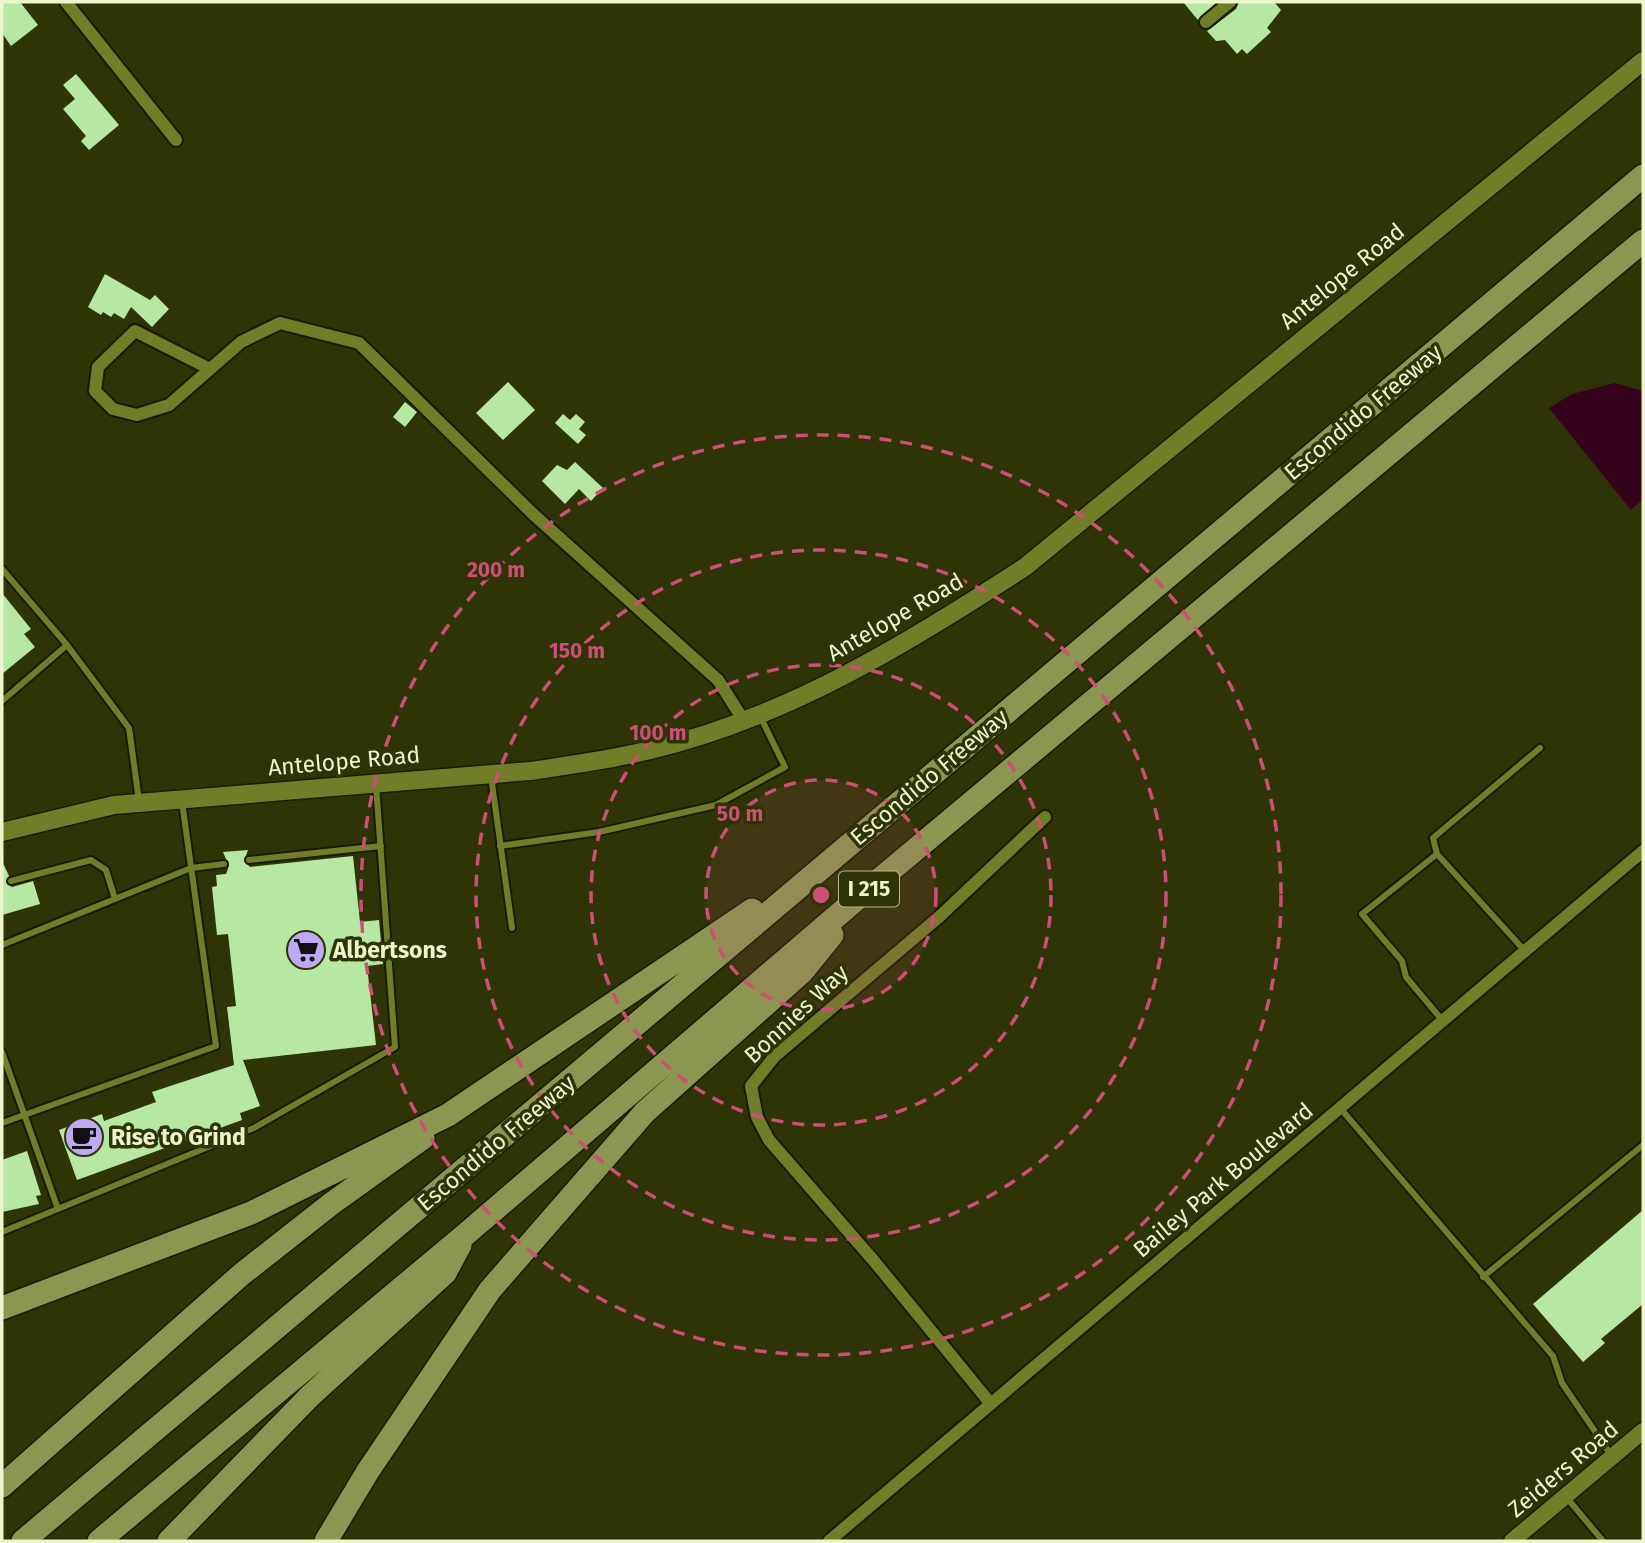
<svg xmlns="http://www.w3.org/2000/svg" width="1645" height="1543" viewBox="0 0 1645 1543" font-family="'Fira Sans',sans-serif">
<rect width="100%" height="100%" fill="#2f3406"/>
<path fill="#36031c" d="M1615,383l28,8v108l-12,11 -82,-102 23,-14z"/>
<path fill="#b7e8a3" d="M2,2h18l18,23 -27,21 -9,-13z
M1183,2h34l-19,18z
M1239,2h35l7,8 -14,18 4,4 -24,22 -5,-5 -5,5 -12,-14 -9,1 -9,-10 29,-22z
M76,74l43,51 -30,25 -8,-9 5,-5 -23,-27 12,-10 -12,-14z
M105,274l45,26 5,-5 14,14 -17,18 -21,-20 -7,12 -10,-6 -3,4 -8,-5 -2,3 -13,-8z
M508,382l27,28 -32,30 -27,-27z
M405,402l12,10 -12,15 -12,-10z
M563,414l7,6 6,-6 9,8 -6,7 7,6 -8,9 -23,-21z
M575,462l28,26 -12,13 -12,-12 -14,15 -23,-23 15,-16 10,5z
M2,593l29,36 -7,5 11,13 -33,27z
M248,850l-4,11 6,6 103,-11 7,66 19,-2 4,44 -16,2 9,79 -133,15 17,46 -20,7 2,7 -165,60 -18,-50 43,-16 2,7 52,-19 -4,-10 82,-27 -7,-58 9,-1 -8,-72 -11,1 -5,-48 5,-1 -1,-11 10,-1 3,-8 -6,-14z
M2,861l7,15 -2,8 5,3 21,-6 7,23 -38,11z
M27,1151l14,44 -5,1 3,8 -37,8v-52z
M1643,1210v94l-42,35 4,4 -22,19 -50,-58z"/>
<g fill="none" stroke-linecap="round" stroke-linejoin="round">
<defs>
<path id="service" d="M2,569l65,76 -65,56
M67,645l62,83 10,73
M491,776l21,152
M500,846l99,-14 117,-27 69,-38 -25,-51
M1437,854l88,97
M249,860l132,-14
M11,881l80,-21 15,10 9,29
M2,945l189,-77 33,-4
M1443,1021l-37,-44 -4,-16 -40,-47 75,-60 -4,-16 107,-90
M2,1052l56,157
M1340,1108l213,248 9,27 49,72
M2,1123l214,-77 -34,-244
M2,1232l252,-104 141,-81 -19,-262
M1483,1277l160,-132
M1567,1498l36,43"/>
<path id="minor" d="M66,2l110,138
M1206,22l24,-20
M210,369l-75,-38 -37,36 -3,24 18,18 24,6 32,-10 72,-63 39,-19 79,20 174,171 185,166 26,41
M991,1404l-117,-143 -105,-121 -12,-23 -6,-31 23,-29 165,-140 106,-100
M829,1541l814,-690"/>
<path id="tertiary" d="M1512,1541l131,-110"/>
<path id="secondary" d="M2,832l112,-27 416,-34c40,-6 80,-11 120,-21 136,-32 259,-107 375,-183l618,-506"/>
<path id="motorway" d="M2,1308l249,-95 197,-98 304,-205
M2,1486l240,-212 89,-70 92,-66
M23,1541l1620,-1365
M99,1541l367,-307 407,-349 770,-644
M169,1541l141,-145 135,-123 15,-28
M326,1541l42,-70 122,-181 155,-178 157,-140 30,-37"/>
</defs>
<use href="#service" stroke="#171b02" stroke-width="10"/>
<use href="#minor" stroke="#171b02" stroke-width="16"/>
<use href="#tertiary" stroke="#171b02" stroke-width="19"/>
<use href="#secondary" stroke="#171b02" stroke-width="21"/>
<use href="#motorway" stroke="#171b02" stroke-width="26"/>
<use href="#service" stroke="#717d27" stroke-width="6"/>
<use href="#minor" stroke="#717d27" stroke-width="12"/>
<use href="#tertiary" stroke="#717d27" stroke-width="16"/>
<use href="#secondary" stroke="#717d27" stroke-width="18"/>
<use href="#motorway" stroke="#8b9651" stroke-width="23"/>
</g>
<circle cx="821" cy="895" r="115" fill="#cd4f77" fill-opacity=".12"/>
<g fill="none" stroke="#cd4f77" stroke-width="3.5" stroke-dasharray="12 9">
<circle cx="821" cy="895" r="115"/>
<circle cx="821" cy="895" r="230"/>
<circle cx="821" cy="895" r="345"/>
<circle cx="821" cy="895" r="460"/>
</g>
<defs>
<symbol id="supermarket-disc" viewBox="-11 -11 22 22"><circle r="9.5" fill="#bea9f5" stroke="#2f3406"/><path d="M-6-5.5h2.5l.6 2H6L4.5 2H-2.5L-4.4-4H-6ZM-1.5 3.2a1.3 1.3 0 1 0 .1 0ZM3 3.2a1.3 1.3 0 1 0 .1 0Z" fill="#111"/></symbol>
<symbol id="cafe-disc" viewBox="-11 -11 22 22"><circle r="9.5" fill="#bea9f5" stroke="#2f3406"/><path d="M-5.5-4.5H6V0H3Q3 3.5 0 3.5H-2.5Q-5.5 3.5-5.5 0ZM3-3.2v2h1.7v-2ZM-6 4.5H4V6H-6Z" fill="#111"/></symbol>
</defs>
<g fill-rule="evenodd">
<use href="#supermarket-disc" x="284" y="928" width="44" height="44"/>
<use href="#cafe-disc" x="62" y="1115" width="44" height="44"/>
</g>
<g text-anchor="middle" dominant-baseline="central" stroke-width="7" stroke-linejoin="round" paint-order="stroke">
<rect fill="#2f3406" stroke="#b4bb91" stroke-width="2" x="839" y="871.5" width="60" height="35" rx="5"/>
<g font-size="21" font-weight="bold" fill="#edf5cc">
<text x="869" y="889">I 215</text>
</g>
<g font-size="23" fill="#edf5cc" stroke="#2f3406">
<text transform="translate(1342 276) rotate(-39)">Antelope Road</text>
<text transform="translate(1363 412) rotate(-40)">Escondido Freeway</text>
<text transform="translate(895 617) rotate(-30)">Antelope Road</text>
<text transform="translate(344 761) rotate(-5)">Antelope Road</text>
<text transform="translate(929 777) rotate(-40)">Escondido Freeway</text>
<text transform="translate(796 1014) rotate(-43)">Bonnies Way</text>
<text transform="translate(496 1143) rotate(-40)">Escondido Freeway</text>
<text transform="translate(1223 1180) rotate(-40)">Bailey Park Boulevard</text>
<text transform="translate(1563 1469) rotate(-40)">Zeiders Road</text>
</g>
<g font-size="23" font-weight="bold" fill="#edf5cc" stroke="#2f3406" text-anchor="start">
<text x="333" y="950">Albertsons</text>
<text x="111" y="1137">Rise to Grind</text>
</g>
</g>
<circle cx="821" cy="895" r="10" fill="#cd4f77" stroke="#2f3406" stroke-width="3.5"/>
<g font-size="21" text-anchor="middle" font-weight="bold" fill="#cd4f77" stroke="#2f3406" stroke-width="7" stroke-linejoin="round" paint-order="stroke">
<text x="496" y="577">200 m</text>
<text x="577" y="658">150 m</text>
<text x="658" y="740">100 m</text>
<text x="740" y="821">50 m</text>
</g>
<rect width="1645" height="1543" fill="none" stroke="#edf5cc" stroke-width="7"/>
</svg>
